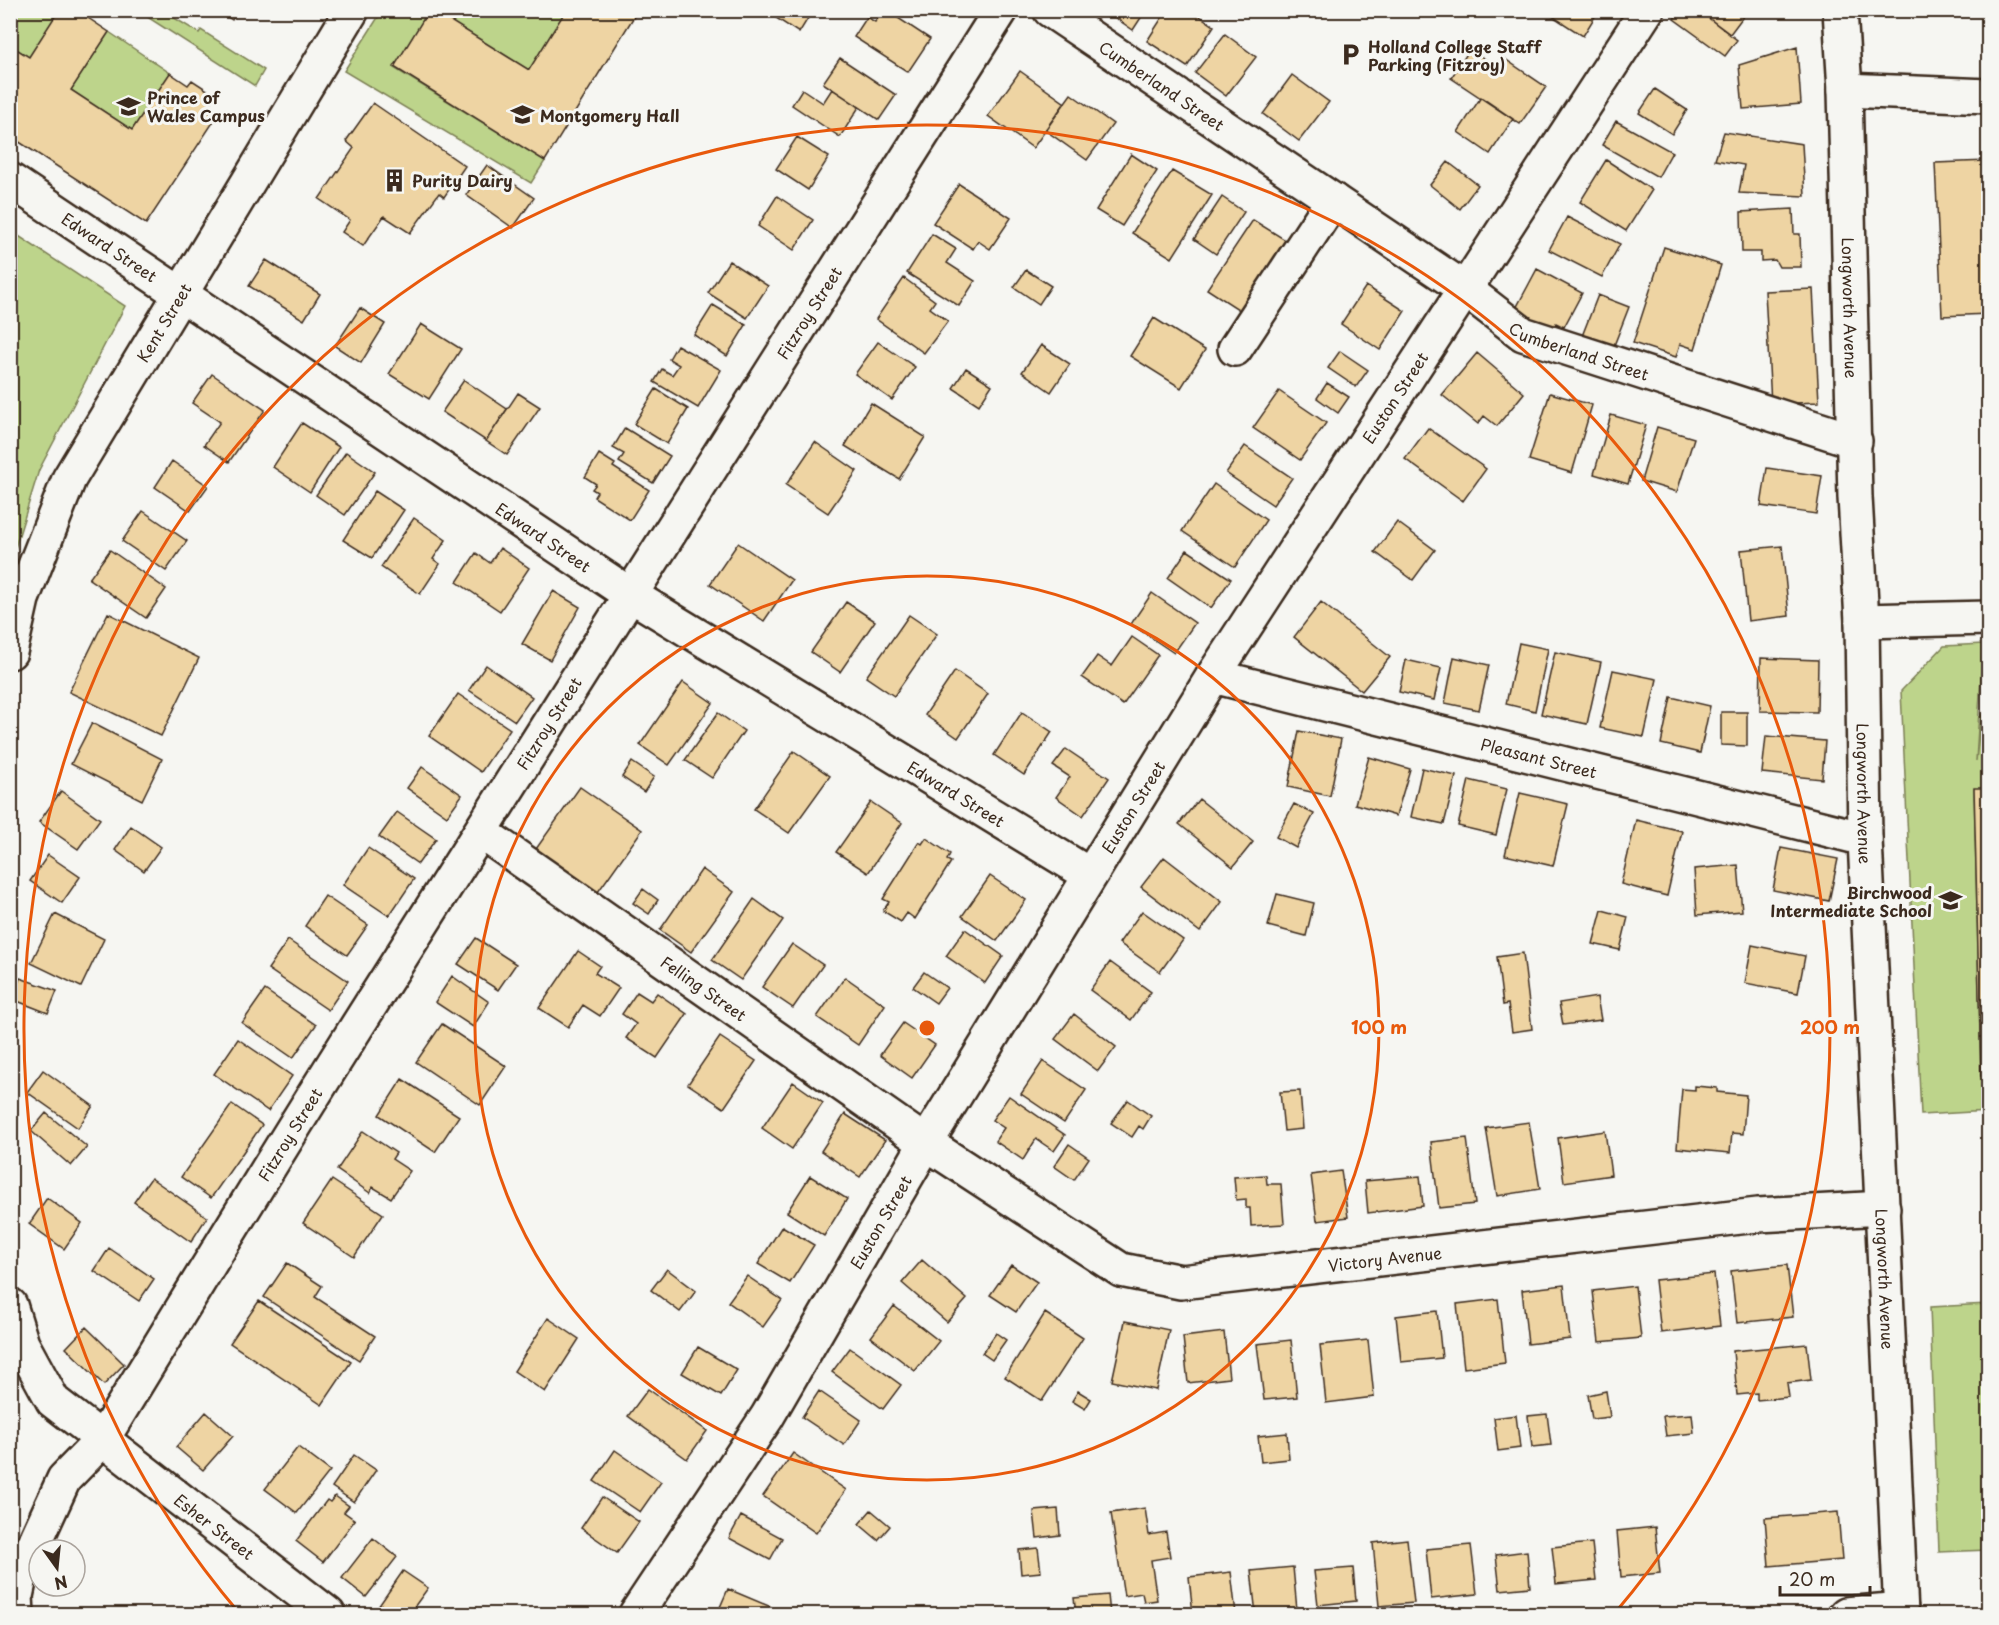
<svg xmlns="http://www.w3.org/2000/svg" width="1999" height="1625" viewBox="0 0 1999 1625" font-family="'Playpen Sans',sans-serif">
<rect width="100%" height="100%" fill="#f6f6f2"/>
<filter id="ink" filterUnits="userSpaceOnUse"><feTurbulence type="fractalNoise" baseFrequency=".0167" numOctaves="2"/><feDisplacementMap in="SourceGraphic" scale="12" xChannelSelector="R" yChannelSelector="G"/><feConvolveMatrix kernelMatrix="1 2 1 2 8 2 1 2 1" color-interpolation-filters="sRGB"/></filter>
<g filter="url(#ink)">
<path fill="#bdd48b" stroke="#7c7f54" stroke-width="1.5" d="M10,11h49l-30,46 -18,-12z
M138,11h25l36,22 2,-3 63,40 -9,16z
M382,11h47l-35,57 151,93 -14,22 -187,-112z
M433,11h133l-37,59z
M109,32l61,41 -38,57 -61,-40z
M11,231l114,75 -86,164 -28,91z
M1983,644l-7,117 5,-47 4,7h3v67l-14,1 7,287h7v35l-67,4 -20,-424 43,-45z
M1988,1304v246l-49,2 -9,-245z"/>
<path fill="#eed4a3" stroke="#3b2a1e" stroke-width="1.5" d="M59,10h17l33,22 -38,58 61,40 38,-57 18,12 4,-5 23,15 -9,14 10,9 -70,106 -136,-88v-91l19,12z
M217,10h21l-6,10z
M429,10h4l96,60 37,-60h72l-93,151 -151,-94z
M764,10h49l-14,23z
M883,10h3l44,29 -22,33 -54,-35 13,-20 8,5z
M1104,10h42l-13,20z
M1167,10h24l23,16 -27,41 -40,-26z
M1543,10h56l-16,26z
M1680,10h18l39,30 -12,16 -51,-37z
M1698,10h43l4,4 -15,20z
M1225,34l31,23 -30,39 -31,-23z
M1797,47l4,57 -58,5 -4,-44z
M1470,49l25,17 7,-9 44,30 -26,37 -69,-46z
M840,58l56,37 -17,25 -56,-37z
M1020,71l45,32 -32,45 -45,-32z
M1292,75l37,27 -30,39 -36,-27z
M802,89l21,14 9,-14 27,18 -19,30 -48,-32z
M1655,89l32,21 -15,24 -33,-21z
M1071,94l42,30 -26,36 -42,-30z
M1481,97l32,22 -23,35 -32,-22z
M373,103l92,63 -21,31 -5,-4 -29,40 -26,-17 -21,30 -21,-14 8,-12 -31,-21 35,-51 -8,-7z
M1616,121l56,31 -14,25 -56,-32z
M1724,132l78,12 3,52 -66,-3 5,-28 -29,-5z
M797,137l32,20 -21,33 -32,-21z
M1131,154l26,17 -35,55 -26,-16z
M1606,160l46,30 -26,41 -46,-29z
M1988,161v153l-46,2 -7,-153z
M1448,162l30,23 -18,24 -30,-24z
M487,165l47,33 -21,30 -47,-33z
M1172,171l40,24 -40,63 -40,-25z
M959,184l52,34 -21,31 -12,-8 -5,8 -40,-26z
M777,196l36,24 -19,30 -36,-24z
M1222,197l22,15 -28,42 -22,-15z
M1793,209l1,25h6l1,33h-22l-4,-7 -14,1v-9h-19l-1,-40z
M1567,217l53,27 -18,33 -53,-27z
M1253,220l34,21 -46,70 -34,-22z
M932,234l24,15 -9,14 28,18 -16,25 -52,-33z
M1664,247l57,18 -26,84 -15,-5 -4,13 -43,-14z
M266,260l54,34 -16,26 -55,-34z
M729,261l39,25 -21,32 -39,-25z
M1537,269l45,24 -18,34 -8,-4 -5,10 -38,-19z
M1026,270l25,16 -12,18 -25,-17z
M904,278l31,23 -5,7 18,13 -24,32 -48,-34z
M1366,286l39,25 -25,39 -39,-26z
M1813,289l6,113 -48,2 -6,-113z
M1598,295l31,12 -16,41 -31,-12z
M713,305l33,20 -19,31 -33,-21z
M360,308l25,16 -24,39 -26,-17z
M1154,318l51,32 -24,38 -51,-32z
M421,324l40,25 -32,50 -40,-25z
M878,342l37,25 -23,33 -37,-26z
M677,345l44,25 -23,38 -44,-26 8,-13 10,6 7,-10 -10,-6z
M1041,345l29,19 -19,28 -29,-20z
M1340,351l28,19 -12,17 -28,-19z
M1477,353l47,40 -27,33 -13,-10 -6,8 -36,-29z
M966,368l26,17 -13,20 -26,-17z
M212,374l53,36 -36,52 -25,-17 16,-23 -28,-19z
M464,380l43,29 -21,32 -44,-29z
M1327,383l22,14 -11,16 -21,-15z
M656,389l32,20 -21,35 -33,-20z
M1279,391l47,32 -26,37 -47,-32z
M518,393l22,14 -33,48 -21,-14z
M1550,393l42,12 -20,68 -43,-13z
M871,403l54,34 -26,42 -54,-33z
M1611,415l35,10 -18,59 -34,-10z
M302,423l37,24 -29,45 -37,-25z
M1657,427l37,11 -17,54 -36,-11z
M625,428l45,28 -17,27 -34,-21 5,-8 -11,-6z
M1428,428l58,41 -23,32 -58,-42z
M815,442l42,29 -29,42 -42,-28z
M1245,446l47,32 -19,27 -47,-32z
M346,452l29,20 -30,43 -29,-20z
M599,454l16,10 -2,3 36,23 -19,30 -36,-23 3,-5 -5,-3 4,-5 -11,-7z
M172,461l36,25 -18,25 -35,-24z
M1767,468l55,8 -6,38 -55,-8z
M1214,484l52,36 -31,47 -53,-36z
M375,491l29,19 -32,48 -29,-18z
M143,511l44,30 -21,30 -44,-30z
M414,518l32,22 -13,19 7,5 -20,30 -39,-27z
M1397,522l38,28 -22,30 -38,-28z
M738,543l54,37 -28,41 -54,-37z
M1782,546l7,70 -41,5 -7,-71z
M500,548l29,20 -29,43 -43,-29 19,-29 14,10z
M110,550l56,39 -20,29 -57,-39z
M1187,550l44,29 -20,29 -43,-30z
M553,591l27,16 -30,53 -28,-16z
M1152,593l43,30 -21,30 -43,-29z
M846,602l29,19 -35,51 -29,-20z
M1321,602l69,55 -28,34 -68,-54z
M108,613l91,45 -38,78 -92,-44z
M909,615l28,19 -43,62 -28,-19z
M1132,637l26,18 -35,50 -41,-28 15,-21 15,10z
M1519,643l29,6 -13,62 -29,-7z
M1555,652l46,10 -14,62 -46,-10z
M1454,657l35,8 -10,45 -34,-7z
M1761,658l57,2 -1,52 -57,-1z
M1406,660l35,8 -7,32 -35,-8z
M486,665l46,32 -17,24 -46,-31z
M1613,670l44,9 -13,58 -44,-9z
M955,671l33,23 -30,44 -33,-23z
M683,682l30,21 -44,62 -29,-20z
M458,694l52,35 -29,43 -52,-36z
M1671,697l39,9 -10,47 -39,-9z
M1022,712l30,20 -28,43 -30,-20z
M1721,712h26v34l-26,-1z
M718,713l26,18 -32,47 -27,-18z
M92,723l70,36 -20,41 -71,-36z
M1299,731l42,8 -11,57 -42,-9z
M1766,736l59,5 -3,38 -60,-6z
M1066,749l43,29 -26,38 -27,-19 14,-20 -17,-11z
M794,751l36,25 -41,57 -35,-24z
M1369,757l41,12 -14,47 -41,-12z
M632,762l22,15 -10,15 -22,-15z
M422,767l40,28 -15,21 -40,-28z
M1422,768l34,8 -12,48 -33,-7z
M1469,780l38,9 -11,46 -38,-9z
M580,787l62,43 -49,69 -62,-43z
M1974,788h14v288h-7z
M61,791l39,28 -22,30 -39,-27z
M1520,793l48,11 -15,62 -48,-11z
M1199,799l54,43 -20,25 -54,-43z
M871,802l31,21 -34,50 -32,-21z
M1294,804l20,10 -18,34 -20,-11z
M397,812l39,27 -18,25 -39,-27z
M1636,820l46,11 -15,65 -46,-12z
M131,826l30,21 -17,24 -29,-21z
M926,838l24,16 -3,6 4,2 -36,57 -8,-6 -6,9 -18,-11 6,-9 -6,-3 36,-57 3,2z
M368,848l46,31 -25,37 -46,-31z
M1781,848l57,11 -9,42 -56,-11z
M48,855l32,22 -18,26 -32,-22z
M1164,857l58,45 -22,30 -59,-45z
M1738,865l4,46 -45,4 -3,-46z
M702,869l32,23 -43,60 -31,-22z
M990,876l36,24 -29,41 -35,-25z
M643,889l15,11 -9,14 -16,-11z
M1277,894l37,9 -8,33 -38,-10z
M325,896l43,29 -21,30 -42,-29z
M754,899l29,21 -42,60 -29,-20z
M1602,910l26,7 -8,33 -27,-6z
M1142,911l41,29 -23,32 -41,-29z
M55,914l49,25 -23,48 -50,-24z
M965,929l38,27 -18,27 -39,-27z
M476,938l40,26 -18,26 -40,-26z
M288,940l60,41 -20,29 -60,-41z
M792,944l31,21 -30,43 -31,-21z
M1752,945l53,11 -7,37 -53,-10z
M578,951l22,15 -5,7 24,15 -19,28 -17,-11 -15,22 -29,-19z
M1523,953l9,76 -20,3 -4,-28 -5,1 -6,-48z
M1110,962l41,30 -20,28 -41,-30z
M924,972l23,16 -11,15 -23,-16z
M452,976l37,26 -16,25 -38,-25z
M845,977l40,28 -27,40 -41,-28z
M20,978l37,13 -9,22 -36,-14z
M265,990l51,35 -23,33 -51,-35z
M637,992l14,9 6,-8 30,21 -30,44 -31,-20 10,-14 -14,-10z
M1597,997l4,23 -38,5 -4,-22z
M1074,1014l42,33 -18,24 -43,-32z
M903,1023l32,22 -23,33 -32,-23z
M442,1024l64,42 -26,39 -64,-43z
M720,1037l36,24 -32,47 -36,-24z
M238,1039l54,37 -24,35 -54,-37z
M1043,1061l43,29 -22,33 -43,-29z
M43,1070l50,36 -15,22 -51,-36z
M402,1079l57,37 -24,36 -56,-37z
M793,1082l30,21 -31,46 -30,-21z
M1695,1086l22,2v4l29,3 -3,39 -11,-1 -2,20 -53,-5 5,-59 13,1z
M1300,1091l3,38 -19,2 -4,-39z
M1009,1096l56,39 -11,16 -18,-12 -13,21 -28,-19 9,-13 -12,-8z
M1128,1100l23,16 -8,13 -4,-3 -7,11 -21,-14z
M232,1104l30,21 -51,73 -30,-21z
M46,1113l41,34 -16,19 -40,-35z
M845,1114l40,26 -25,37 -39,-26z
M1529,1122l11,67 -43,7 -11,-68z
M363,1131l33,22 -4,6 18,12 -19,27 -18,-11 -3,6 -33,-23z
M1605,1131l6,44 -47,7 -6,-44z
M1467,1138l8,66 -36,4 -8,-66z
M1069,1144l20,14 -15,22 -20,-14z
M1341,1171l7,46 -31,4 -6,-46z
M1266,1175l1,9h14l3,40 -33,2 -1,-18h-4v-9l-10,1 -2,-23z
M810,1176l37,23 -23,37 -37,-24z
M1420,1176l3,30 -55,7 -3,-32z
M151,1178l56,39 -16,25 -57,-40z
M332,1180l51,34 -29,43 -51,-34z
M47,1198l35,25 -18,26 -35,-25z
M782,1226l32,19 -24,38 -32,-19z
M109,1248l45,31 -15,22 -45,-30z
M922,1260l45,39 -20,23 -45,-39z
M287,1263l35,23 -7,11 60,39 -16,24 -95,-63z
M1011,1265l26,17 -21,30 -26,-17z
M1787,1265l6,52 -56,6 -6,-52z
M667,1269l29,22 -16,21 -29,-22z
M1714,1274l6,52 -59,7 -6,-53z
M747,1276l35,24 -19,27 -35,-25z
M1564,1285l6,54 -42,5 -6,-54z
M1635,1286l6,52 -42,4 -6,-51z
M1498,1299l7,64 -41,5 -7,-64z
M259,1301l92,61 -29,43 -92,-62z
M894,1306l45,35 -24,30 -44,-34z
M1437,1311l5,47 -41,4 -5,-46z
M1045,1313l38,25 -41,63 -37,-24z
M548,1318l31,21 -34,53 -31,-21z
M1125,1321l44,9 -13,60 -44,-9z
M86,1327l38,37 -20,21 -38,-37z
M1224,1332l5,46 -41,5 -5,-46z
M996,1333l10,7 -14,20 -10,-7z
M1291,1340l6,57 -33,3 -7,-56z
M1368,1340l6,57 -48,6 -6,-58z
M1807,1344l4,36 -24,3 2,14 -32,3v-7l-20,2 -4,-44z
M698,1347l39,23 -16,26 -39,-23z
M850,1348l51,37 -18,24 -51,-37z
M648,1389l59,42 -20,28 -59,-43z
M819,1391l42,29 -17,25 -42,-28z
M1078,1391l13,8 -6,10 -13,-8z
M1606,1391l4,26 -18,2 -4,-24z
M206,1412l27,24 -30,34 -27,-23z
M1547,1414l4,31 -19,2 -4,-31z
M1692,1414l2,19 -28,3 -3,-20z
M1516,1415l4,33 -22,3 -4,-33z
M1287,1433l2,26 -28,3 -3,-26z
M298,1447l32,24 -33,42 -32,-24z
M615,1450l46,32 -21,30 -46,-31z
M793,1453l53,37 -30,43 -53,-37z
M354,1455l22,15 -22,32 -22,-15z
M335,1496l14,10 -5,6 11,8 -32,42 -27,-21 31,-41 3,2z
M602,1497l37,25 -22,31 -36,-25z
M1145,1508l4,27 17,-3 4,25 -19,3 6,40 -13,2 -2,-9 -18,3 -13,-83z
M1058,1509l2,26 -23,3 -3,-27z
M871,1510l19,16 -12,14 -19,-16z
M1838,1512l4,48 -73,6 -4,-48z
M741,1516l41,22 -12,22 -41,-22z
M1655,1527l5,46 -39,4 -4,-46z
M373,1538l24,19 -31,40 -24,-19z
M1407,1539l7,64 -35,3 -6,-63z
M1592,1543l4,37 -40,4 -4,-37z
M1471,1545l6,49 -46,5 -5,-50z
M1038,1548l3,24 -20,2 -2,-24z
M1527,1551l3,36 -30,3 -4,-35z
M1293,1567l4,43 -41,4 -5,-43z
M1353,1568l3,33 -38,4 -4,-34z
M403,1571l25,17 -19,26h-20l-11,-7z
M1231,1572l5,42h-43l-4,-37z
M728,1589l43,18 -3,7h-51z
M1108,1595l2,19h-34l-2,-16z"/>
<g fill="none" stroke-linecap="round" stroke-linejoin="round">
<defs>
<g id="minor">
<path id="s1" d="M1050,10l415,279 58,45 332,107"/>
<path d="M1845,90l143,6"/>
<path id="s2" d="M10,180l619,414 461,281"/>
<path d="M1235,349l98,-149"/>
<path d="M1862,621l126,-3"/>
<path id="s3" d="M10,652l12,-53 47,-120 283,-469"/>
<path id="s4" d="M1213,676l652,163"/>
<path id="s5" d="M481,832l445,311 195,127 60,12 577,-67 125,-7"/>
<path id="s6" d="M10,1305l12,39 31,57 275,213"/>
<path id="s7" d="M17,1614l-1,-18 5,-23 43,-94 38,-39c81,-133 162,-266 245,-398 217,-344 435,-688 654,-1032"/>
<path id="s8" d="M636,1614l131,-197 159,-274 287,-467 434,-666"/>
<path d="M1846,1614l55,-5"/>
</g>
<g id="major">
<path id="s9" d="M1840,10l5,80 10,407 7,124 3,218 36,775"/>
</g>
</defs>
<use href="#minor" stroke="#3b2a1e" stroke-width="38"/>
<use href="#major" stroke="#3b2a1e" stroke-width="38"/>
<use href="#minor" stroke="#f6f6f2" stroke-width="33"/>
<use href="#major" stroke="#f6f6f2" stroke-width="33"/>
</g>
</g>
<g fill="none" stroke="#e8590c" stroke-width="3">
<circle cx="927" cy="1028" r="452"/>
<path d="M240 1614A903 903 0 1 1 1614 1614"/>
</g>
<defs>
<symbol id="parking-bare" viewBox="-9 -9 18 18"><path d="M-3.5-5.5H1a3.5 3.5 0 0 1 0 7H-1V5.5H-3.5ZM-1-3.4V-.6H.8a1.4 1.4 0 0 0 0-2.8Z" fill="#3b2a1e" stroke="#f6f6f2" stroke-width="2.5" paint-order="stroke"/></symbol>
<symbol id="university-bare" viewBox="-9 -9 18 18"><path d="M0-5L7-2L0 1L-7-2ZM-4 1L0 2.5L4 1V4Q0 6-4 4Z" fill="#3b2a1e" stroke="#f6f6f2" stroke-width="2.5" paint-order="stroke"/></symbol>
<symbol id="building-bare" viewBox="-9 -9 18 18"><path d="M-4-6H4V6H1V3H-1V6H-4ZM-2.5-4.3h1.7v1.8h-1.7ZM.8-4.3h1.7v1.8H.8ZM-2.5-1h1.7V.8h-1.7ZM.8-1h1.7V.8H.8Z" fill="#3b2a1e" stroke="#f6f6f2" stroke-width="2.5" paint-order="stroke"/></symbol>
<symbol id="school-bare" viewBox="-9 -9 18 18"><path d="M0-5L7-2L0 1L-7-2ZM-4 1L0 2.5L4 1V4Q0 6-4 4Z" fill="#3b2a1e" stroke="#f6f6f2" stroke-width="2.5" paint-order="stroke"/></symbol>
</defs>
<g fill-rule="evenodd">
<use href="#parking-bare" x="1334" y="38" width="33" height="33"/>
<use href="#university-bare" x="112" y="90" width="33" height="33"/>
<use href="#university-bare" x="506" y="98" width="33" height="33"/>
<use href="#building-bare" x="378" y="164" width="33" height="33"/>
<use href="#school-bare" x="1934" y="884" width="33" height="33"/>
</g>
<g text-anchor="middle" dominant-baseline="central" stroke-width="6" stroke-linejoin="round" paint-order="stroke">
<g font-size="16" font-weight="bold" fill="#3b2a1e" stroke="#f6f6f2" text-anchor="start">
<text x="1368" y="46">Holland College Staff<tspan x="1368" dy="18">Parking (Fitzroy)</tspan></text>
<text x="147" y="97">Prince of<tspan x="147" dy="18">Wales Campus</tspan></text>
<text x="540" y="115">Montgomery Hall</text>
<text x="412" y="180">Purity Dairy</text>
<text x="1932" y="892" text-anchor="end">Birchwood<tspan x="1932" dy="18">Intermediate School</tspan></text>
</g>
<g font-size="16" fill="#3b2a1e" stroke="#f6f6f2">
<text stroke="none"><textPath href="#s1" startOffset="135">Cumberland Street</textPath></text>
<text stroke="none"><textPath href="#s2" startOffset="120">Edward Street</textPath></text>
<text stroke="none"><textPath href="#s9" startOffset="298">Longworth Avenue</textPath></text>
<text stroke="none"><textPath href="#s7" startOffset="1530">Fitzroy Street</textPath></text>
<text stroke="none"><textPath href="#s3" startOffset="366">Kent Street</textPath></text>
<text stroke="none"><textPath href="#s1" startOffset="632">Cumberland Street</textPath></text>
<text stroke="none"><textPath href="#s8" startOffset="1434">Euston Street</textPath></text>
<text stroke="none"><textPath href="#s2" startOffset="642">Edward Street</textPath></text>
<text stroke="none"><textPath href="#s7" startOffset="1044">Fitzroy Street</textPath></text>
<text stroke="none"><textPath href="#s4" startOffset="336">Pleasant Street</textPath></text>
<text stroke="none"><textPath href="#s2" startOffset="1128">Edward Street</textPath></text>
<text stroke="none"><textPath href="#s9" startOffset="784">Longworth Avenue</textPath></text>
<text stroke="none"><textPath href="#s8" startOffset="948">Euston Street</textPath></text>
<text stroke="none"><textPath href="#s5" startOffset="272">Felling Street</textPath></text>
<text stroke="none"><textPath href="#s7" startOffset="558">Fitzroy Street</textPath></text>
<text stroke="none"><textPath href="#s8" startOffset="462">Euston Street</textPath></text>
<text stroke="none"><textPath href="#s5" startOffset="1042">Victory Avenue</textPath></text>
<text stroke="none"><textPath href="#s9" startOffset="1270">Longworth Avenue</textPath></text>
<text stroke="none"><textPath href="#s6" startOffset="310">Esher Street</textPath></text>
</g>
</g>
<circle cx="927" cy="1028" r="9" fill="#e8590c" stroke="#f6f6f2" stroke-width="3"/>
<g font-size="18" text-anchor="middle" font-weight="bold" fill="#e8590c" stroke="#f6f6f2" stroke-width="6" stroke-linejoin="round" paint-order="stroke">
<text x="1379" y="1034">100 m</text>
<text x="1830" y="1034">200 m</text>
</g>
<rect width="1999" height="1625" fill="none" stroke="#f6f6f2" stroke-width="36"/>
<rect x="18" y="18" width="1963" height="1589" fill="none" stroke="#3b2a1e" stroke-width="2" filter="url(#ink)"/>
<g transform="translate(57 1568) rotate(165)"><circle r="28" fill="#f6f6f2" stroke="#aba49d" stroke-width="1.5"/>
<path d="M0-4.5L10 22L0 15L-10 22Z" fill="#3b2a1e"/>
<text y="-9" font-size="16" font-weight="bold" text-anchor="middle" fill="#3b2a1e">N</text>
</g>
<path d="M1780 1586v9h90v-9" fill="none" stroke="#3b2a1e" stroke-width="3"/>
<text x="1789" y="1586" font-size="18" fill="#3b2a1e" stroke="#f6f6f2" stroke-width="4.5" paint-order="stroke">20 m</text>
</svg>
